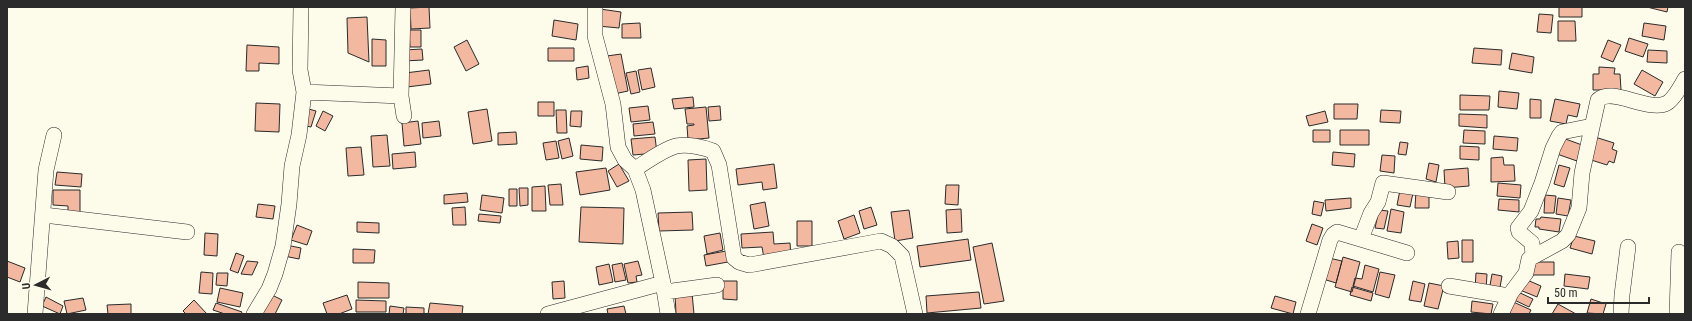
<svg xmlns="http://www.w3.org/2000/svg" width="1692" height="321" viewBox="0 0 1692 321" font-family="'Roboto Condensed',sans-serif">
<rect width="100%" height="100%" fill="#fdfbea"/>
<path fill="#f2b8a0" stroke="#2b2b2b" d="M429,7l1,21 -19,1 -1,-21z
M1559,7h23v10h-23z
M1647,7h21l-1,5z
M600,9l21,3 -2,16 -21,-2z
M1539,14l14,1 -2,18 -14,-1z
M367,17l2,45 -21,-9 -1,-35z
M554,20l24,4 -2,16 -24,-4z
M1558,21h17l1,20h-18z
M640,23l1,15h-19v-14z
M1644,23l22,3 -2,14 -22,-4z
M409,30h12v17h-11z
M1629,38l19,6 -5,13 -18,-6z
M372,39l14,1v26h-14z
M467,40l12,24 -13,7 -12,-24z
M1608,40l13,5 -8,17 -12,-5z
M247,45l32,2v17l-20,-1v8h-13z
M548,48h26v13h-26z
M1474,48l28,2 -1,15 -29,-2z
M422,49l1,11 -19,1v-11z
M1648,50l19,1v12l-20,-1z
M1512,53l22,4 -2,16 -23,-4z
M621,54l7,37 -14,3 -7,-38z
M588,66l1,12 -12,2 -1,-12z
M1599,67l16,1 -1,6h6l1,16h-28v-16h6z
M651,68l4,19 -13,3 -4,-20z
M429,70l2,14 -24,3 -2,-14z
M1642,70l21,12 -8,14 -21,-12z
M636,71l4,21 -9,2 -5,-21z
M1499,91l20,2 -2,16 -19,-2z
M1460,95l30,1 -1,14h-29z
M693,97l1,10 -20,2 -2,-10z
M1530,99l11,1v18h-11z
M1555,99l25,5 -3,13 -9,-2 -2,9 -16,-3z
M538,102h16v14h-16z
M256,103l24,1 -1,28 -24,-1z
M1334,104h24l-1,15h-23z
M648,106l2,14 -19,2 -2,-14z
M720,106l1,14 -12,1 -1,-14z
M706,107l3,31 -21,2 -1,-14 7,-1v-1h-7l-2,-15z
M305,108l11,3 -5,16 -10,-2z
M487,109l5,32 -19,3 -5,-32z
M556,110h10l1,23h-10z
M1381,110l20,1 -1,12 -20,-1z
M323,111l10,5 -8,15 -9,-5z
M571,111h11l-1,16 -11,-1z
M1325,111l3,11 -19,4 -3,-10z
M1459,114l28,1v13l-28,-2z
M418,121l3,23 -17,2 -2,-23z
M439,121l2,15 -18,2 -1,-15z
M653,122l2,12 -21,2 -1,-12z
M1313,130h17v12h-17z
M1340,130h29v15h-29z
M1464,130l21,1v13l-22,-1z
M516,132l1,12 -19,1v-12z
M387,135l3,31 -17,1 -2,-31z
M1494,136l24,2 -1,13 -24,-2z
M655,137l2,16 -24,2 -2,-16z
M1560,137l22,8 -5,16 -23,-8z
M1595,137l19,6 -2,6 5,2 -3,12 -5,-2 -2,4 -19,-6z
M569,138l4,18 -11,3 -4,-18z
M556,141l3,17 -13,2 -3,-17z
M1400,142l8,1 -2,12 -8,-1z
M581,145l22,2 -1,14 -22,-2z
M1460,146l19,1v13l-19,-1z
M361,147l3,28 -16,1 -2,-28z
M415,152l1,15 -23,2 -1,-15z
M1333,152l22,2 -1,13 -22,-2z
M1382,155l13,1 -1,17 -14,-2z
M1503,157l1,8h10l1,16 -24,1v-24z
M706,159l1,31 -18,1 -1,-31z
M1429,163l10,2 -3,17 -10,-3z
M619,164l10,17 -12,6 -9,-16z
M774,164l3,24 -14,2 -1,-8 -24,3 -2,-16z
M1559,165l11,3 -6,19 -10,-3z
M606,168l4,22 -30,5 -4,-23z
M1468,168l1,18 -24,2 -1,-18z
M57,172l25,2 -1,13 -26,-2z
M1498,183l23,2 -1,13 -23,-2z
M561,184l2,21h-13l-2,-20z
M946,185h13l-1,20 -13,-1z
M545,186l1,25h-14v-24z
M519,188h9v17l-8,1z
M509,189h8v17h-8z
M53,190h27v22h-12v-6l-15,-1z
M1400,190l13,3 -3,14 -13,-2z
M1416,190l13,1v17h-14z
M467,193l1,9 -24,2v-9z
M482,195l22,3 -2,15 -22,-3z
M1545,195l11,1 -2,17h-10z
M1351,198v10l-25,3 -1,-11z
M1558,198l13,2 -3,16 -12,-2z
M1499,199l20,1v12l-21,-2z
M1314,201l10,2 -3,13 -9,-2z
M765,202l4,24 -15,3 -4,-24z
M258,204l17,2 -2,13 -17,-2z
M465,207l1,18h-13l-1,-17z
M581,207l43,1 -1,36 -44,-2z
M871,207l6,18 -13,4 -5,-18z
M961,209l1,23 -15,1 -1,-23z
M1391,209l13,3 -3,21 -14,-2z
M909,210l4,28 -18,3 -4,-29z
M1379,210l9,1 -4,18 -9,-1z
M692,212l1,18 -34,1 -1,-18z
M479,214l22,2 -1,7 -22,-2z
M854,215l6,18 -16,6 -6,-18z
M1541,217l20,2 -2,13 -20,-3v-2h-4l1,-8h4z
M797,221h15v25h-15z
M357,222l22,1v10l-22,-1z
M1312,224l11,4 -6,17 -11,-4z
M297,225l15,6 -5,14 -16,-5z
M773,232l1,12 16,-1 1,13 -27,2 -2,-11 -20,1 -1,-14z
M205,233l13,1 -1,22 -13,-1z
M720,233l3,17 -16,4 -3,-18z
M1574,236l21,5 -3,13 -22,-6z
M968,239l3,21 -51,7 -3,-21z
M1462,240h11v22h-11z
M1458,241l1,17 -11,1 -1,-17z
M992,243l12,58 -20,3 -11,-57z
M286,245l15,3 -2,11 -15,-3z
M353,249l22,1 -1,13h-21z
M726,251l2,11 -22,4 -2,-11z
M236,253l8,3 -6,17 -8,-3z
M1343,257l17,5 -8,30 -17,-5z
M1329,258l13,3 -6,22 -13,-4z
M7,261l18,7 -5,14 -13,-5z
M247,261l11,1 -6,13 -11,-1z
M638,261l4,14 -6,1 1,6 -9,1 -4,-19z
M1533,262h21v13h-21z
M622,263l4,17 -11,2 -3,-17z
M609,264l4,18 -14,3 -3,-18z
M1365,265l14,4 -6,23 -20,-6 2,-8 7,1z
M201,272l12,1 -1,21 -13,-1z
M1380,272l15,3 -6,23 -14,-4z
M217,273h11l-1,13 -11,-1z
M1476,273l11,1 -1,16 -11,-1z
M1492,274l10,2 -3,17 -10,-2z
M1565,274l25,3 -2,12 -24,-3z
M1525,279l16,7 -4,11 -17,-7z
M564,281l1,17 -12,1 -1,-17z
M723,281h14v19l-14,-1z
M1413,281l12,3 -4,18 -12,-2z
M358,282l31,1v15h-31z
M1429,283l15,3 -6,23 -14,-3z
M1352,287l21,6 -2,8 -21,-6z
M220,288l23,5 -3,14 -23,-5z
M1514,290l19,9 -4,8 -19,-9z
M979,292l2,16 -54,5 -1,-17z
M268,293l14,7 -7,14h-13z
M692,293l2,21h-18l-1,-20z
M347,295l5,14 -13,5h-12l-4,-11z
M1275,296l21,6 -3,12 -22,-6z
M46,297l17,9 -3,8 -18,-8z
M83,298l3,12 -19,4 -3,-13z
M1591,299l15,5 -3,10 -16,-1z
M194,300l13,14h-21l-3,-3z
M356,300l30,1v11h-30z
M1509,300l22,10 -2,4h-17l-8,-4z
M1472,301l21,3 -2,10 -20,-2z
M216,303l26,9 -1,2h-16l-12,-4z
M430,303l33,3 -1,8h-34z
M131,304v10h-23l-1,-9z
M1558,304l18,10h-24z
M390,306l14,2 -1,6h-14z
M624,306l2,8h-18l-1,-5z
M406,307l18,1v6h-18z"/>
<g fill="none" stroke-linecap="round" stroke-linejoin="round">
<defs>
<path id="minor" d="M403,7l-2,89 3,20
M595,7v29l18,68 5,43 7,13 10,9 8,21 20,93 5,31
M304,92l97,4
M635,169c13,-8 27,-19 41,-23 12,-2 27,1 37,5l6,14 15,93 5,4 10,3 132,-24 11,5 10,10 13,58
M44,215l143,17
M1361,239l10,-26 7,-11 5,-19 65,9
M1533,256l-1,-13 -13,-11 -1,-4 13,-17 11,-28 11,-35 6,-12 3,-4 30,-6
M1449,286l60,10
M665,292l52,-7
M35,314l11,-144 8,-35
M254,314l15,-25 6,-15 8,-28 6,-42 3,-38 7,-31 5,-43 -4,-22 1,-63
M548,314l115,-31
M1308,314l22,-74 3,-5 4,-3 70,21
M1501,314l10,-21 15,-20 3,-14 33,-18 6,-6 11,-27 3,-35 16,-73c13,-14 51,13 69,3 7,-4 14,-17 18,-24
M1621,314l1,-19 6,-48
M1677,314l2,-62"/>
</defs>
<use href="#minor" stroke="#2b2b2b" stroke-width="16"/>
<use href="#minor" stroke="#fdfbea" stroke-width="15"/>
</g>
<rect width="1692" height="321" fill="none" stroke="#2b2b2b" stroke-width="16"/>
<g transform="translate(36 285) rotate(264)" stroke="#fdfbea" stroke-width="3" paint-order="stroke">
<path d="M0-3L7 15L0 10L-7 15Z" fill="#2b2b2b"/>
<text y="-6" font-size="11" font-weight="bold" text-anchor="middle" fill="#2b2b2b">U</text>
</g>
<path d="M1548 297v6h101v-6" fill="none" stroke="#2b2b2b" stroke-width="2"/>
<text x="1554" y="297" font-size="12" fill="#2b2b2b" stroke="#fdfbea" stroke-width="3" paint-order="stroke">50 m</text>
</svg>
